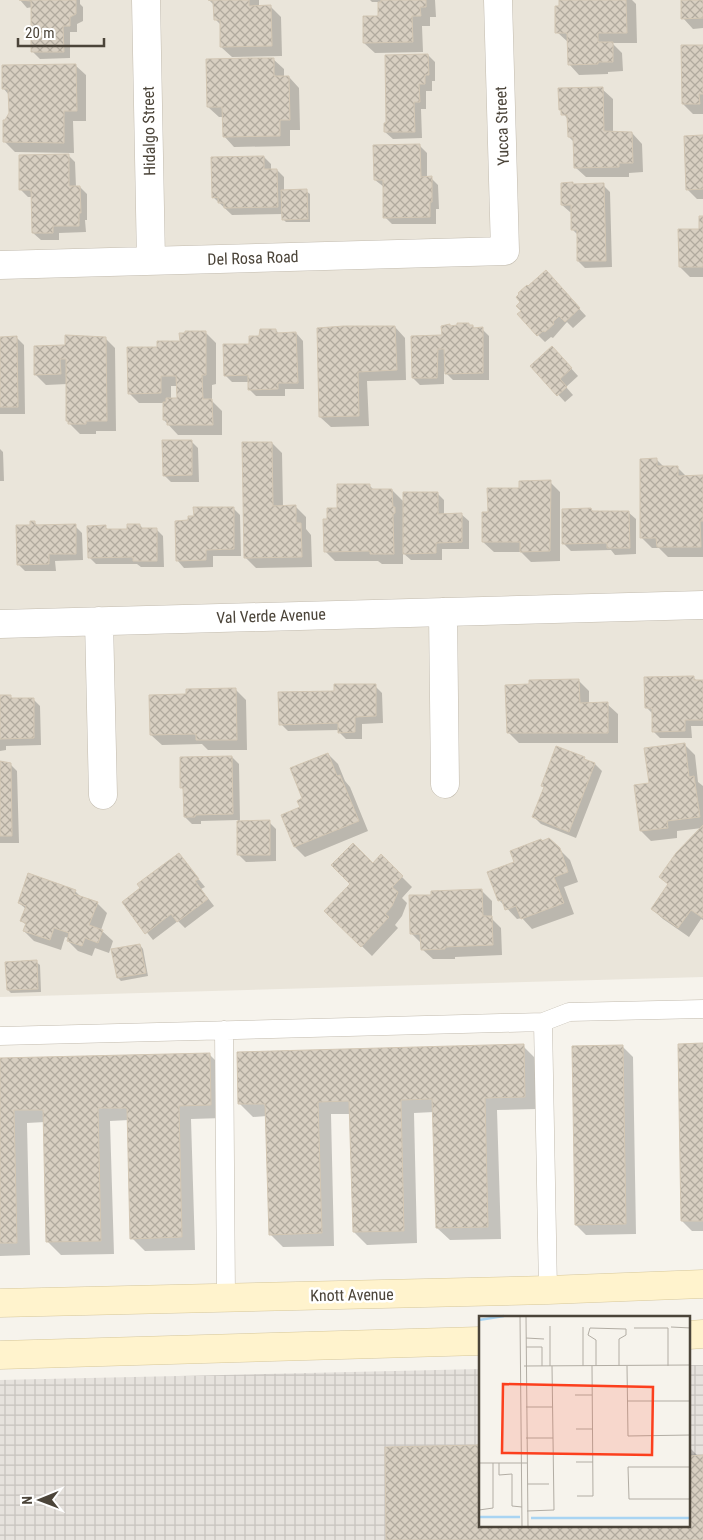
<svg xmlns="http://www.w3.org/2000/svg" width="703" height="1540" viewBox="0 0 703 1540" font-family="'Roboto Condensed',sans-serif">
<defs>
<pattern id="industrial-grid" width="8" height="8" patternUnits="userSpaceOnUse" patternTransform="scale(1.25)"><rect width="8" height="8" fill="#e6e2dd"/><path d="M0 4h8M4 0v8" fill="none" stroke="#c7c3be"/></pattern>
<pattern id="building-cross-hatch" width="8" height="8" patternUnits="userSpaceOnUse" patternTransform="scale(1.25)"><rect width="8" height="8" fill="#d8cfc1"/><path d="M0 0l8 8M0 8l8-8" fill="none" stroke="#b1aa9e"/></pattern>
</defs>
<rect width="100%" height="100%" fill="#f6f3ec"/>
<path fill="#eae5da" d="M0,0h703v977l-703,20z"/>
<path fill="url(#industrial-grid)" d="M689,1365h14v175h-703v-160l480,-11v157h209z"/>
<path fill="#0003" fill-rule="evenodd" d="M20,0h60v4l3,3v14l-6,3v8h-7v26l-30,1 -7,-7 -1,-45 -5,1z
M209,0h50v7h12l10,10 1,39 -50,1 -11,-10v-22l-6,-6v-13z
M370,0h65l1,17h-6v9h-8l1,26 -48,1 -11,-10 16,-26 -1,-15h-7z
M560,0h72l4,4 1,39h-25l10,10 1,18 -15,1v2l-29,1 -10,-11v-21l-12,-11z
M682,0h21v28l-10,1 -10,-11z
M703,46v68h-10l-10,-10z
M428,55l7,7v19h-3v10h-6v18h-5l1,29 -29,1 -8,-7 3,-8z
M273,59l11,10v8h5l10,11 1,42h-10v16l-56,1 -10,-11 -1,-19h-4l-11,-10z
M75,65l11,10v46h-13l1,32 -59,-1 -11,-11 2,-20 4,-7 -1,-19 -5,-6z
M602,89l11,10v34h19l10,11 1,28 -14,1v4h-43l-11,-10v-24l-6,-6v-16l-9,-12z
M703,137v62h-6l-10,-10z
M419,145l8,8v25h4l7,7 1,24h-3v15h-44l-7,-7 -1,-30 -9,-7z
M68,155l7,7 1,25h4l7,7v26h-2l1,12 -27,1v7h-18l-8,-7v-36h-5l-7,-7z
M264,157l7,7v6h6l7,7v14h22l4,3v28h-24l-3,-3v-5l-51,1 -19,-18z
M603,185l7,7 2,75 -27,1 -7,-7v-26l-5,-5 -1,-18h-2l-8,-7z
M703,217v60h-13l-10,-10 21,-37z
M552,279l34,37 -13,12 -6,-6 -14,16 -2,-1 -6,5 -7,-7 -15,-24 5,-23z
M450,325l1,2 22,-1 2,3h7l7,7v44h-36l-9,-9v13l-24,1 -7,-7z
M395,327l10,11 1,42 -39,1 2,45 -38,1 -11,-10z
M276,330l3,4 17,-1 7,8 1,48h-19v7h-29l-7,-7v-7h-17l-7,-7 25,-30 10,-8z
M205,332l11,11v41l-4,1v16l10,10v24h-44l-14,-15v-17h-25l-10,-10 29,-45 23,-6 5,-7zM171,386h7v13h-7z
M0,338h17l7,7 1,69h-25z
M105,338l10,10 1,83h-20v3h-16l-13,-13v-37l-21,1 -11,-11 32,-27z
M559,355l19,21 -12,11 7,8 -8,7 -33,-36z
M191,441l7,7 1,34h-28l-7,-7z
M272,443l10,10 1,54 12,-1 11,11v12l5,6 1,32 -56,1 -10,-10z
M0,449l3,3 1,29h-4z
M657,460l8,8 12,-1 10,10h16v80h-35l-9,-9h-7l-10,-10z
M550,482l10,10v69l-29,1 -10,-10h-27l-11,-10 6,-28 31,-25z
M369,485l5,5h18l13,13 32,-10 7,7v15l17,-1 8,7v28h-27v11h-31l-8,-7v11h-21l-4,-3h-43l-10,-10 3,-31 10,-11z
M233,508l7,7 1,41h-28v11l-29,1 -7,-8 13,-38z
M591,510l3,2h34l8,7v35l-21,1 -4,-5 -40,1 -7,-7z
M35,523l3,3h37l7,7 1,27 -28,1 1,10h-31l-7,-7 13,-38z
M140,525l4,5 12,-1 7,7 1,31h-23l-4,-3h-41l-7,-7 16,-30 4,3h19z
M693,677l4,4h6v45h-12l1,12h-32l-7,-7v-17l-7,-7z
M579,681l10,10v13h18l11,10v29h-99l-11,-11z
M375,686l7,7 1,30 -21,1v15h-16l-7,-7v-2l-51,1 -7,-7 55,-32z
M236,690l10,10 1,50h-39l-6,-6 -40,1 -11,-10 36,-40z
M0,696h10l4,4 19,-1 7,7 1,39 -35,1v4l-6,1z
M684,744l11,11 3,27 5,4v134l-2,-1 -12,18 -26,-18 -11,-10 17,-24 -8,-8 41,-49 -25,3v7l-26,3 -10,-10 10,-47z
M328,754l10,10 7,17 5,6 18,44 -63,26 -10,-10 6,-39 3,-9z
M232,757l7,7 1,58h29l7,7v32l-30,1 -7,-7 -1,-35 -37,1v3h-9l-7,-7 -1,-27 -3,-3z
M584,758l4,4 7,2 7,7 -26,67 -35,-14 -7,-7 11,-29 -2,-2z
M0,764h10l7,7 2,72h-19z
M559,849l11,11 8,22 -14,5 10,27 -42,15 -10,-11 -5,1 -18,-19 16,-37z
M179,855l26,32 -4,2 13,17 -29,22 -7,-7 -25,19 -30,-37z
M381,856l31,31 -10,11 5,5 -5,13 -7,9 3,3 -26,28 -46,-45z
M481,890l11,11v18l9,9 1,27 -47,2v2h-22l-11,-10v-5l-11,-11z
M75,891l6,6 16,6 10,10 -6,17 12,11 -4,12 -14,-5 -3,8 -14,-5 -10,-10 1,-3 -4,-1 -4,13 -27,-9 -10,-10 2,-6 -4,-4 4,-12 -7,-6z
M140,945l3,4 5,27 -27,5 -3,-3z
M36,962l4,3 1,27 -30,1 -3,-3z
M703,1044v187h-11l-10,-10z
M523,1046l13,13 1,50 -40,1 4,129 -51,1 -13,-12 -3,-116 -20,1 3,130 -50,2 -13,-13 -3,-118h-20l3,132 -51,1 -13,-13 -3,-118 -14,1 -13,-13z
M622,1046l11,11 3,177 -50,1 -10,-10z
M209,1054l13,13 1,51 -32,1 4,131 -50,1 -13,-13 -3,-118 -19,1 4,133 -53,1 -13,-13 -3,-120 -18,1 3,132 -30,1v-197z
M480,1447v79h209v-79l9,9 5,1v83h-315l-2,-92z"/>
<path fill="url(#building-cross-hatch)" stroke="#d3c7b4" d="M19,0h57v14l-6,3v9h-7l1,26h-33v-51z
M208,0h41v6l22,-1 1,41 -52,1v-27h-6l-1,-19z
M381,0h45v7h-6l1,9h-9l1,26 -50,1v-27h15v-14h3z
M559,0h67l1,33h-29v9h15v20h-15v2l-30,1 -1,-32h-12v-27h4z
M681,0h22v18l-22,1z
M681,45h22v49h-4l1,10h-18z
M428,54l1,21h-4v9h-6l1,18h-6l1,30h-31v-9h2l-1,-68z
M249,58h25v18h15l1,44h-10v16l-57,1 -1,-30h-15l-1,-48z
M76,64l1,47h-13v32l-61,-1v-22h2l4,-7 -1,-24h-6v-24z
M603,87l1,44 28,1 1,31h-14v4l-45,1 -1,-31h-5l-1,-22h-6v-5h-2l-1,-22z
M703,135v54l-17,1 -2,-54z
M420,144l1,33 11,-1v26h-2v15l-47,1v-38h-9l-1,-35z
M69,154v32h11l1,27h-2v13h-26v7h-21l-1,-43h-12v-35z
M264,156v13h13l1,38 -54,1v-5h-6v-6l-6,1 -1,-41z
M573,182v2l31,-1 2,78h-29v-31h-6v-25h-10v-22z
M307,189l1,30 -26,1 -1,-30z
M699,216h4v51h-24l-1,-38h21z
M546,270l34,38 -15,14 -6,-6 -6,6 1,2 -9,8 -2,-1 -6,5 -20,-22 4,-3 -5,-5 4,-4 -4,-5 3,-3 -1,-1 9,-8 1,1z
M457,323h12v2h4v3l10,-1v46l-38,1 -1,-25h-6l-1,29h-25l-1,-42 31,-1 -1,-9 9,-2v2l7,-1z
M344,326h51l2,44 -39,2 1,44 -40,1 -2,-89z
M260,329h16v4l20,-1 2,51h-20v6l-30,1v-15l-24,1 -1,-32h26v-8h10z
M185,331h21v44h-4l1,24h9l1,26h-46v-5h-4v-18h3v-4h11l-1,-22h-15v17l-33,1 -1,-47h30v-6h23l-1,-8h6z
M65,335l41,2 1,84h-21v3h-18v-3h-2v-62h-6l1,15 -27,1v-29l31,-1z
M17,336l1,71h-18v-70z
M552,346l20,22 -12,11 7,8 -10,9 -27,-30z
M162,440h30v35l-29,1z
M242,442h30l1,64 23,-1v18h5l1,34 -58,1z
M657,458v8h21v10l25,-1v46h-3l1,26h-44l-1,-9h-16v-79z
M551,480l-1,71 -30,1v-10h-38v-30h6l-1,-24h32v-7z
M337,484h33v5h22l1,18h2v6l-2,1 1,40h-24v-3l-46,1 -1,-33h4v-11h10z
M403,492h35v22l24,-1v29l-26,1v10l-33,1z
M193,507h41v42l-28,1v10l-30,1 -1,-40 13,-1v-4h6z
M591,508l1,3h37l1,37h-23v-5l-45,1v-35z
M30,521h5v4l41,-1v30h-27v10l-32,1 -1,-40h14z
M127,524h13v4h17v33h-24v-4l-45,1 -1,-32 19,-1v4h21z
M694,676v4h9v40h-18v11l-33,1v-24h-7l-1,-31z
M579,679l1,24 28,-1v31h-101l-2,-48 24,-1v-4z
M334,684h42v32l-21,1v15l-17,1v-10l-59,2 -1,-33 56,-1z
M236,688l1,52h-41v-6l-46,1 -1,-40 37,-1v-5z
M0,695h11v3h23v40l-34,1z
M685,743l4,34 5,-1 6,41 -33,4 1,7 -28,3 -6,-46 15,-2 -5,-35z
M556,746l29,11 -1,2 11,4 -26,69 -37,-15 12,-30 -3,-1z
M328,753l9,23 3,-1 19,46 -65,26 -13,-32 19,-8 -3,-6 5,-3 -12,-30z
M232,756l1,58 -38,1v2h-11l-1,-29h-3v-31z
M0,761l11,2 1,73h-12z
M270,820v35h-33v-34z
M703,825v93l-12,-8 -13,18 -27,-19 17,-25 -9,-7 17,-24z
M549,838l11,10 8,24 -14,5 10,26 -43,16 -5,-13 -11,4 -3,-10 -4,1 -11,-29 27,-10 -4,-11 31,-12 1,2z
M353,843l20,20 8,-9 22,22 -11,11 6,5 -6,14 -7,8 4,3 -28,30 -37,-36 26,-27 -19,-19z
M179,853l20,26 -4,2 13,18 -31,23 -6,-8 -26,20 -23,-32 18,-14 -3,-4z
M28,873l48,17 -2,4 24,8 -9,23 14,5 -5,13 -13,-5 -3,8 -15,-5 2,-8 -15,-5 -4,12 -27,-9 3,-8 -6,-2 6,-15 -8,-3z
M482,889l1,27h9l1,29 -48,2v2l-24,1 -1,-16h-10l-1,-39h22v-4z
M140,944l6,29 -29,5 -6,-29z
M37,960l1,29 -31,1 -2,-28z
M703,1043v178h-22l-3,-177z
M524,1044l1,53 -40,1 3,129 -52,1 -4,-129 -31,1 3,131 -51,1 -4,-131 -31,1 4,131 -53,2 -4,-131h-27l-1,-52z
M623,1045l3,179 -51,1 -3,-179z
M210,1053l1,52 -32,1 3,131 -52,2 -3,-131h-29l3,133 -55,1 -3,-132h-29l3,133h-17v-185z
M480,1445v81h209v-70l14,-1v85h-317l-1,-93z"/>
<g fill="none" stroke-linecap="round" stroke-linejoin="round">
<defs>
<path id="service" d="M543,1022l5,268
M224,1030l2,268
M0,1036l543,-14 26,-10 134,-3"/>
<path id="minor" d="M146,0l5,261
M0,265l505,-14 -7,-251
M443,612l2,172
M99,621l4,174
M0,624l703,-19"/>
<path id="secondary" d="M0,1303l548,-13 155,-6
M689,1335l14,-1
M0,1355l480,-14"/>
</defs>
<use href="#service" stroke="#c2bbae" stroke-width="19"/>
<use href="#minor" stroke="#c2bbae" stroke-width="29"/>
<use href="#secondary" stroke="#d6c79b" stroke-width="29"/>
<use href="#service" stroke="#fff" stroke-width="18"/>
<use href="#minor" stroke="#fff" stroke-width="28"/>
<use href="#secondary" stroke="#fff3cd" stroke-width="28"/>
</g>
<g text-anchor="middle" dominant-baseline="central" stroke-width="5" stroke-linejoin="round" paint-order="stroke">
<g font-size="16" fill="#4b4439" stroke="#fff">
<text transform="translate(502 126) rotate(-92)">Yucca Street</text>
<text transform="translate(149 131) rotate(-91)">Hidalgo Street</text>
<text transform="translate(253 258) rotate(-2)">Del Rosa Road</text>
<text transform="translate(271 616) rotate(-2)">Val Verde Avenue</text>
<text transform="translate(352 1295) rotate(-1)">Knott Avenue</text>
</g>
</g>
<g transform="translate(479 1316)">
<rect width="211" height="211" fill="#f6f3ec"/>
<path fill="none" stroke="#a9d4f2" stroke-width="2.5" d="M0,4l25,-4M0,201h41M52,202h160"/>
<path fill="none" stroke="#b2ada4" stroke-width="1" d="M41,0l2,211M47,0l2,211M71,10v40M104,11v39M192,11l20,1M155,12h34v38M47,22l18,1M47,31h16v19M45,50l167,-1M117,50v-26l-8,-5 2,-7 36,1v6l-7,4v27M148,50l1,70 63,-1M96,79h17M148,85h64M47,91h26M97,113h17M47,122h27M97,146h17M0,147h48M20,147v12l13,-1v32l10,1M212,151h-63l1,32h62M48,168h22M98,180h16l-1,-130M0,194l14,-2v-45M48,195l27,-1 -2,-144M43,211h169"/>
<path fill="#fc3f1d" fill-opacity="0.15" stroke="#fc3f1d" stroke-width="2.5" d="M24,68l150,3 -1,68 -150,-2z"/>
<rect width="211" height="211" fill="none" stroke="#4b4439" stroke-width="2.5"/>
</g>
<g transform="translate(40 1500) rotate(269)" stroke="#ffffff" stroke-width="4" paint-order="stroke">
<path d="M0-4L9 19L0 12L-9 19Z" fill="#4b4439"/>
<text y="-8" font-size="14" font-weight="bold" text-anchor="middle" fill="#4b4439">N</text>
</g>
<path d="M18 38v8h86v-8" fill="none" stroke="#4b4439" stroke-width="2.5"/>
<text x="25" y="38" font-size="15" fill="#4b4439" stroke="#ffffff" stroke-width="4" paint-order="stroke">20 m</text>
</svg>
